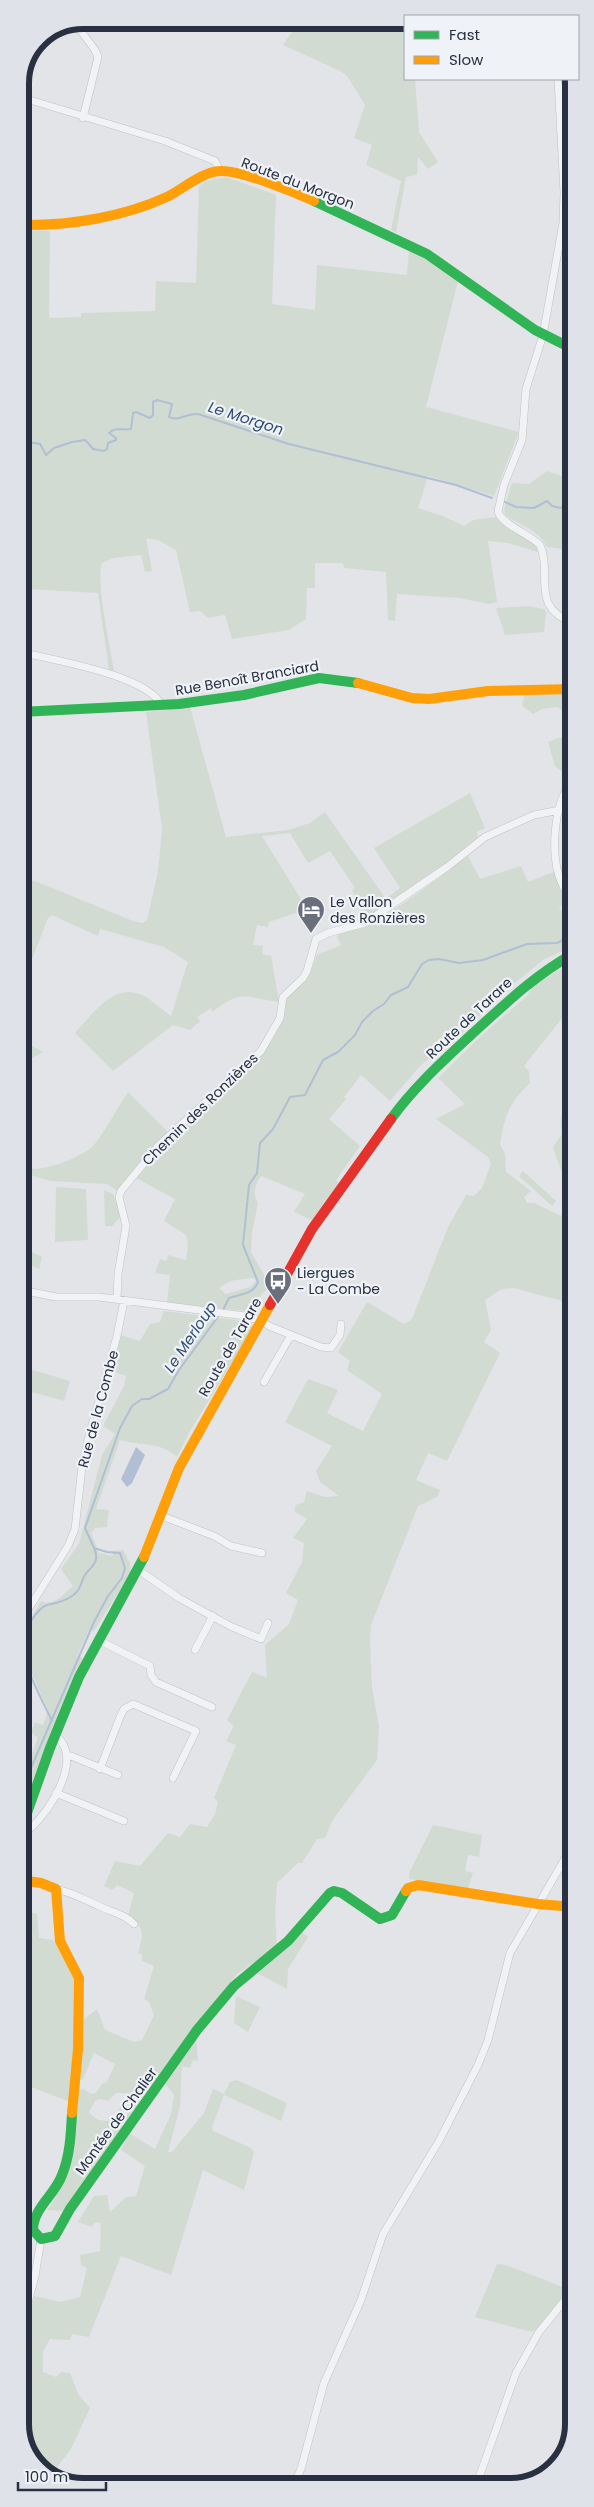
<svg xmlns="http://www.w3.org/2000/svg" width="594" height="2507" viewBox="0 0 594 2507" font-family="Poppins,sans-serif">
<rect width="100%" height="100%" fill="#e2e4e7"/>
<path fill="#d2dbd2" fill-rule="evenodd" d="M300,20h105v59h10l4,53 19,30 -10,7 -10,-12 -1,18 -11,2 -10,55 -5,-2 10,-49 -35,-16 6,-20 -18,-7 11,-33 -18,-29 -7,-5 -57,-26z
M226,177l50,18 -4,109 43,6 2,-45 90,10 2,-24 26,12 23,18 -32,126 93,25 -25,64 -66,-20 -10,32 25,8 21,10 9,-6 22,-3 39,26 4,6v3l-30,-9 -20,-2 9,61 -8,2 -30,-6 -62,-4 -2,27 -7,-1 -2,-48 -42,-4 -1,-5h-28v25h-8l-1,31 -17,11 -57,9 -7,-24 -17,3 -8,-7 -10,1 -14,-62 -18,-10 -12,-2 6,33 -7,1 -4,-17 -27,3 -12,5c-7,16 9,88 12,108l-5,-1 -11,-77 -69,-4 2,63 -11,-3v-419l30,1 -1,87 32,-1v-4l74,-2 1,-30 40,2 3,-97 7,-5z
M547,471l18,6 8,-4v67h-3l-2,10 -21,-3c-7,-17 -27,-22 -42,-32l-1,-6 8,-26 17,1z
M530,606l13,3 3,3 -2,20 -39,3 -9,-27z
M573,693v18l-7,2 -9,-6 -15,2 -9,5 -11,-8 3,-12z
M190,707l36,130 62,-7 22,-7 15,-11 61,87 14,-11 -26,-40 96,-55 15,35 -8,4 1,5 -36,30 -72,50 -18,-26 3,-3 -25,-37 -22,12 -18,-30 -28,3 45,73 -38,13 -1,5 -11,-2 -4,20 10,1 -1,8 9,2 8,46c-35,-5 -37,-13 -67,10l-1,-4 -14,9 3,4 -10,9 -17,-5 -60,46 -38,-38c17,-18 39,-51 67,-38 10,5 20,15 29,21l17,-54 -24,-15 -64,-18 -2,7 -46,-21 -4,3 -19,49 -9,-3v-85l15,2 98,40 9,2 5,-3 11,-48 4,-43 -16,-117z
M573,732v38l-11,2 -7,-6 -7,-24z
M468,856l12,23 41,-13 7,16 28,-11 12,29 -9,7 5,8 9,-6v37l-30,14 -43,35 -44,44 -2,-2 -34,29 -30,35 -29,-26 -17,22 2,2 -17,20 31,27 -24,34 3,3 -27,37 -18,-8 11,-18 -44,-18c-6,9 -9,17 -3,27l-6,30 -1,19 18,31 -2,6 -21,22 -79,-8 3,-28 -15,-2 5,-14 7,2 1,-6 18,5 2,-16 -2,-9 -22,-14 11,-22 -39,-21 19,-25 102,-92 16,-22 6,-13 7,-29 23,-21 8,-21 24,-10 -4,-8 2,-4c48,-11 90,-49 129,-77zM250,1278h4l2,3 -6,6 -24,7 -7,-6 11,-7z
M573,962v37l-5,2 -2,12 -42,53 5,5 1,12c-22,21 -25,32 -30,61l5,10 1,18 25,19 -7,6 3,6h7l27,13c15,-29 -1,-42 -8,-69l9,-13c-3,-12 -2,-26 11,-31v201l-59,-16 -12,1 -17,11 6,30 -7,12 16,11 -53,108 -19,-8 -12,27 24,10 -3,7 -19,9 -47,119 -1,16 2,46 7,40 -2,33 -45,61 -7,17 -8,1 -15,24h-4l-21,20 -2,30 2,34 -40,27 -43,54 -68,98 3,-29 -3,-4h-10l-8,8 -8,-2 -5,2 -6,11c7,9 13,9 24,9l9,-17 2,7 -2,19 -56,81 -19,-1c25,-28 25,-84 31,-120l6,-1 7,5 5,-1 6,-9 5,-2 8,-18 -21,-11 -11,26 -4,2 4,-61 14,-11 8,21 29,12 8,-2 12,-25 -5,-13 -5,-3 10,-33 -12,-5v-7l-4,-1c5,-18 8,-26 -10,-37l6,-23 -17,-8 -5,5 -8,-4 11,-25 25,5 28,-33 12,4 10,-13 17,3 8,-13 3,-12 -4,-4 22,-53 -10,-4 8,-15 -7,-6 25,-48 15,6 -2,-33 24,-21 9,-24 -12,-7 16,-31 2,-19 -11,-5 14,-19 -13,-8 2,-6 8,-3 3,-11 18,6 14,-1 -19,-14 -4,-11 16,-25 -47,-24 23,-43 30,11 -11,23 36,18 19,-37 -35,-24 3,-9 -12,-9 29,-50 37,22 8,-5 36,-92 18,-32 8,1 8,-8 9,-24 -3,-7 -52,-38 29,-15 -27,-26 44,-43 45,-39 6,-10z
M20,1039l23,13 -23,13z
M128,1092l40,40 -23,24 -28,35 -10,-7 -57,-3 -29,-9v-47v40c14,12 58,-7 71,-18 10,-10 27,-42 36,-55z
M523,1171l33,30 -4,5 -33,-30z
M56,1187l30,2 2,51 -33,2z
M104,1190l9,4 8,22 -9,10h-7z
M21,1247l21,10 -3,12 -18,-8z
M164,1311l87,11 2,6 -63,103 -13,26c-17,-16 -37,-11 -57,-17l-24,69 13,1 -2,17 -12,1 -4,5 8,20 14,3 -1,-5 11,-1 7,13 1,10 -37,58 -5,-1 -12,26 6,2 -62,151v-28l17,-43 -7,-6 4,-10 8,3 5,-15c-7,-18 -31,-60 -21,-77l-3,-2 17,-30c13,6 23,-7 32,-15l-12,-17 18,-25 23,-89 13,-21 -12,-8 21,-40 2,-10 -14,-5 9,-36 19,6 10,-17 10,-2z
M29,1369l41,12 -6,20 -43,-12z
M433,1825l49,10 -3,22 -11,-2 -3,16 8,2 -5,16 -59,-10 1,-8z
M21,1910l16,4 2,24 14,2 21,34 1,80 -5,48 -49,-19z
M302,1932l6,5 -20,32 -1,20 -32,-17z
M236,1996l24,11 -12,25 -14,-9z
M196,2035l2,26 -5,-1 -3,8 -8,-2 -2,41 -12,45h4l32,-39 9,-24 11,5 6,-12 7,-2 50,23 -6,18 -57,-26 -12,32 1,4 38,17 3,4 -10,38 -41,-20 -32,105 -50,-19 -32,81 -17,-3 -2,6 -20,-1 -7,12v21l13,5 5,-5 9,1 8,21 12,14 -19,41 -20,26 -10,-4 -20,-35v-97l14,-43 26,6 19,-5 7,-29 -6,-3 -1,-10 20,-4 1,-28 -6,-1 -3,5 -14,-5 16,-26 13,-1 3,17 16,-15 10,-1 9,-30 -24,-16 8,-17 26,16 16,-35 3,-19 -10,-13z
M497,2264l9,1 62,24 -30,39 -6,4 -57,-15z"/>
<path fill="#b0bfd3" d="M136,1447l9,8 -13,28 -5,4 -6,-8z"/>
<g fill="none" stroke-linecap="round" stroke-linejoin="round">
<path stroke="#b0bfd3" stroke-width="2" d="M20,431l4,1 -2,9 18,3 6,11 8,-7 18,-6 13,-2 3,3 5,6 11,2 3,-2 1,-6 8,-3v-2l-7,-5c7,-7 14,-2 22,-4l2,-16 3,-1 14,6 3,-3v-13l4,-2 15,4 -3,13c8,5 19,-4 29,-3l91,30 167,41 36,13
M503,501l13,6 18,1 13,-7 5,5 9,2 7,-9 2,-13 3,-2
M223,1310l6,-12c12,-4 25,-4 29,-16l-15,-37 6,-60 8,-12 3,-30 13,-14 17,-32 15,-2 18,-35 15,-8 17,-17 7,-13 11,-11 11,-7 7,-9 17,-8 14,-23 7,-4 10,-1 20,4 24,-3 44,-16 30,-1 6,-3 7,-13 3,-12
M52,1721c-8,-17 -32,-62 -30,-78 1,-11 14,-34 25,-38 8,-2 17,-3 25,-9 11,-7 8,-17 16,-25 7,-7 11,-12 6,-23
M21,1791l73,-169 14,-26 14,-18 3,-10 -5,-15 -13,-1 -13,-4 -9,-20 35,-100 12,-22 10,-7h7l19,-10 11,-19 41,-56"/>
<defs>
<path id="street" d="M75,23l20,27 3,7 -15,61
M558,79l6,113 -1,31 -20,112 -17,54 -4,51 -18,45 -6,26c1,12 33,24 42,34 13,30 -11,61 33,78
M20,97l145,44 50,20 5,10
M559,107l14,2
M20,652c33,8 128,23 142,54
M573,780c-20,23 -24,78 -10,106 3,5 7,11 10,16
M21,1290l35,7h43l146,19 17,5 7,5 52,21 10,1 9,-13 1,-11
M117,1299l1,-25 8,-48 -7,-29 2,-6 37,-45 103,-95 19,-33 3,-21 20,-19 4,-7 9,-32 12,-6 37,-10 82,-56 38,-30 49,-22 26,-5
M264,1382l27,-47
M162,1516l52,20 17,10 31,7
M137,1569l42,29 51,28 31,13 7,-16
M21,1621l47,-75 7,-17 7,-62 6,-27 29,-104 7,-35
M98,1640l52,26 1,9 5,7 56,25
M195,1650l18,-34
M66,1756h5l47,19
M100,1769l20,-52 4,-8 9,-5 63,27 -23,47
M56,1793l68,28
M21,1835c23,-13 53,-60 44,-87 -2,-5 -6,-10 -9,-13
M56,1889c17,4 28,10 43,17 12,6 26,8 35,18
M21,2330l14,-54 6,-37
M293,2486l8,-17 23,-86 37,-83 22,-66 56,-93 39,-76 10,-25 22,-87 64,-110
M476,2486l40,-113 23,-41 35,-43"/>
</defs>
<use href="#street" stroke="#c0c2c5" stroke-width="8"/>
<use href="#street" stroke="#f1f2f4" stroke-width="7"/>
<path stroke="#30b455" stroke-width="10" d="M314,201l113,53 108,76 38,19
M20,712l159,-8 65,-9 75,-17 39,5
M391,1119c23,-32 52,-58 81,-85 32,-29 63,-59 101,-80
M21,1830l29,-82 29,-71 65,-120
M72,2113c-1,20 -2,43 -10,62 -7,20 -29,33 -29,55l8,9 14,-3 15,-27 127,-179 37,-44 54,-45 42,-48 4,-2 8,2 38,26 12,-4 14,-24"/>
<path stroke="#ff9f0a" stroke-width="10" d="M20,225c49,1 104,-8 149,-29 15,-8 33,-24 51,-25 21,-1 74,21 94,30
M358,683l54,15 17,1 59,-8 85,-2
M144,1557l35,-89 91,-163
M21,1880l20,3 15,6 4,52 19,37 -1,71 -6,64
M406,1891l2,-3 10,-3 120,19 36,3"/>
<path stroke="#e5322d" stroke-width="10" d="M270,1305l42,-76 79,-110"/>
</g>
<defs>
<symbol id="hotel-pin" viewBox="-11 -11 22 30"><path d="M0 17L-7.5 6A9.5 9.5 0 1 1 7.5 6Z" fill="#696f7b" stroke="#eff2f6"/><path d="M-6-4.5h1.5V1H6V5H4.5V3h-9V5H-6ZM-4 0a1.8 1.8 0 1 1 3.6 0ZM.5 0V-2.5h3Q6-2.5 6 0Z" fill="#fff"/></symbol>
<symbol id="bus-pin" viewBox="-11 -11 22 30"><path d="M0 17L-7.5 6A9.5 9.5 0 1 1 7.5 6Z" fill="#696f7b" stroke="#eff2f6"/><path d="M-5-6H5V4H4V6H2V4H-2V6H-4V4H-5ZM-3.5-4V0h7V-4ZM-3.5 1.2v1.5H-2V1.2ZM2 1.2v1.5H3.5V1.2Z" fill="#fff"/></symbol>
</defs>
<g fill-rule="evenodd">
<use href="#hotel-pin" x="295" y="894" width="32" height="43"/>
<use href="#bus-pin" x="262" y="1265" width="32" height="43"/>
</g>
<g text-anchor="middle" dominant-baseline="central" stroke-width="4.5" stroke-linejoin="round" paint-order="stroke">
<g font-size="14" fill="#283041" stroke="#eff2f6">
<text transform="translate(298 183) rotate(21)">Route du Morgon</text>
<text transform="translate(247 678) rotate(-10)">Rue Benoît Branciard</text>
<text transform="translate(469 1018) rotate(-43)">Route de Tarare</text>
<text transform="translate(200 1109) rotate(-44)">Chemin des Ronzières</text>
<text transform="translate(230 1347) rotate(-60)">Route de Tarare</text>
<text transform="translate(98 1409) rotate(-75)">Rue de la Combe</text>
<text transform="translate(116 2121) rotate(-54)">Montée de Chalier</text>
</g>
<g font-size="14" fill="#283041" stroke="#eff2f6" text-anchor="start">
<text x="330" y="902">Le Vallon<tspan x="330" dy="16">des Ronzières</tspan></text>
<text x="297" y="1273">Liergues<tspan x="297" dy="16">- La Combe</tspan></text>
</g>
<g font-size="15" font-style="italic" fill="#324d75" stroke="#eff2f6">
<text transform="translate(246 418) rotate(18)">Le Morgon</text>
<text transform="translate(190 1337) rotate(-56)">Le Merloup</text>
</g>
</g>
<path d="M0 0H594V2507H0ZM83 29H511A54 54 0 0 1 565 83V2424A54 54 0 0 1 511 2478H83A54 54 0 0 1 29 2424V83A54 54 0 0 1 83 29Z" fill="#dfe2e8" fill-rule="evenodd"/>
<path fill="none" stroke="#283041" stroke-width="6" d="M83 29H511A54 54 0 0 1 565 83V2424A54 54 0 0 1 511 2478H83A54 54 0 0 1 29 2424V83A54 54 0 0 1 83 29Z"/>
<rect x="404" y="15" width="175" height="65" fill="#eff2f6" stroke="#9fa4ae"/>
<rect x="414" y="31" width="25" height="8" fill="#30b455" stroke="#9fa4ae"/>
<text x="449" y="40" font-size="15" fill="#283041">Fast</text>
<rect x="414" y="56" width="25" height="8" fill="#ff9f0a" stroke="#9fa4ae"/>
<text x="449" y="65" font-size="15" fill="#283041">Slow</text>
<path d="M18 2482v8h88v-8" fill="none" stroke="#283041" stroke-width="2.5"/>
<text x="25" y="2482" font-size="15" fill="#283041" stroke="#eff2f6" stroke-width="4" paint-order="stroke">100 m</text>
</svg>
